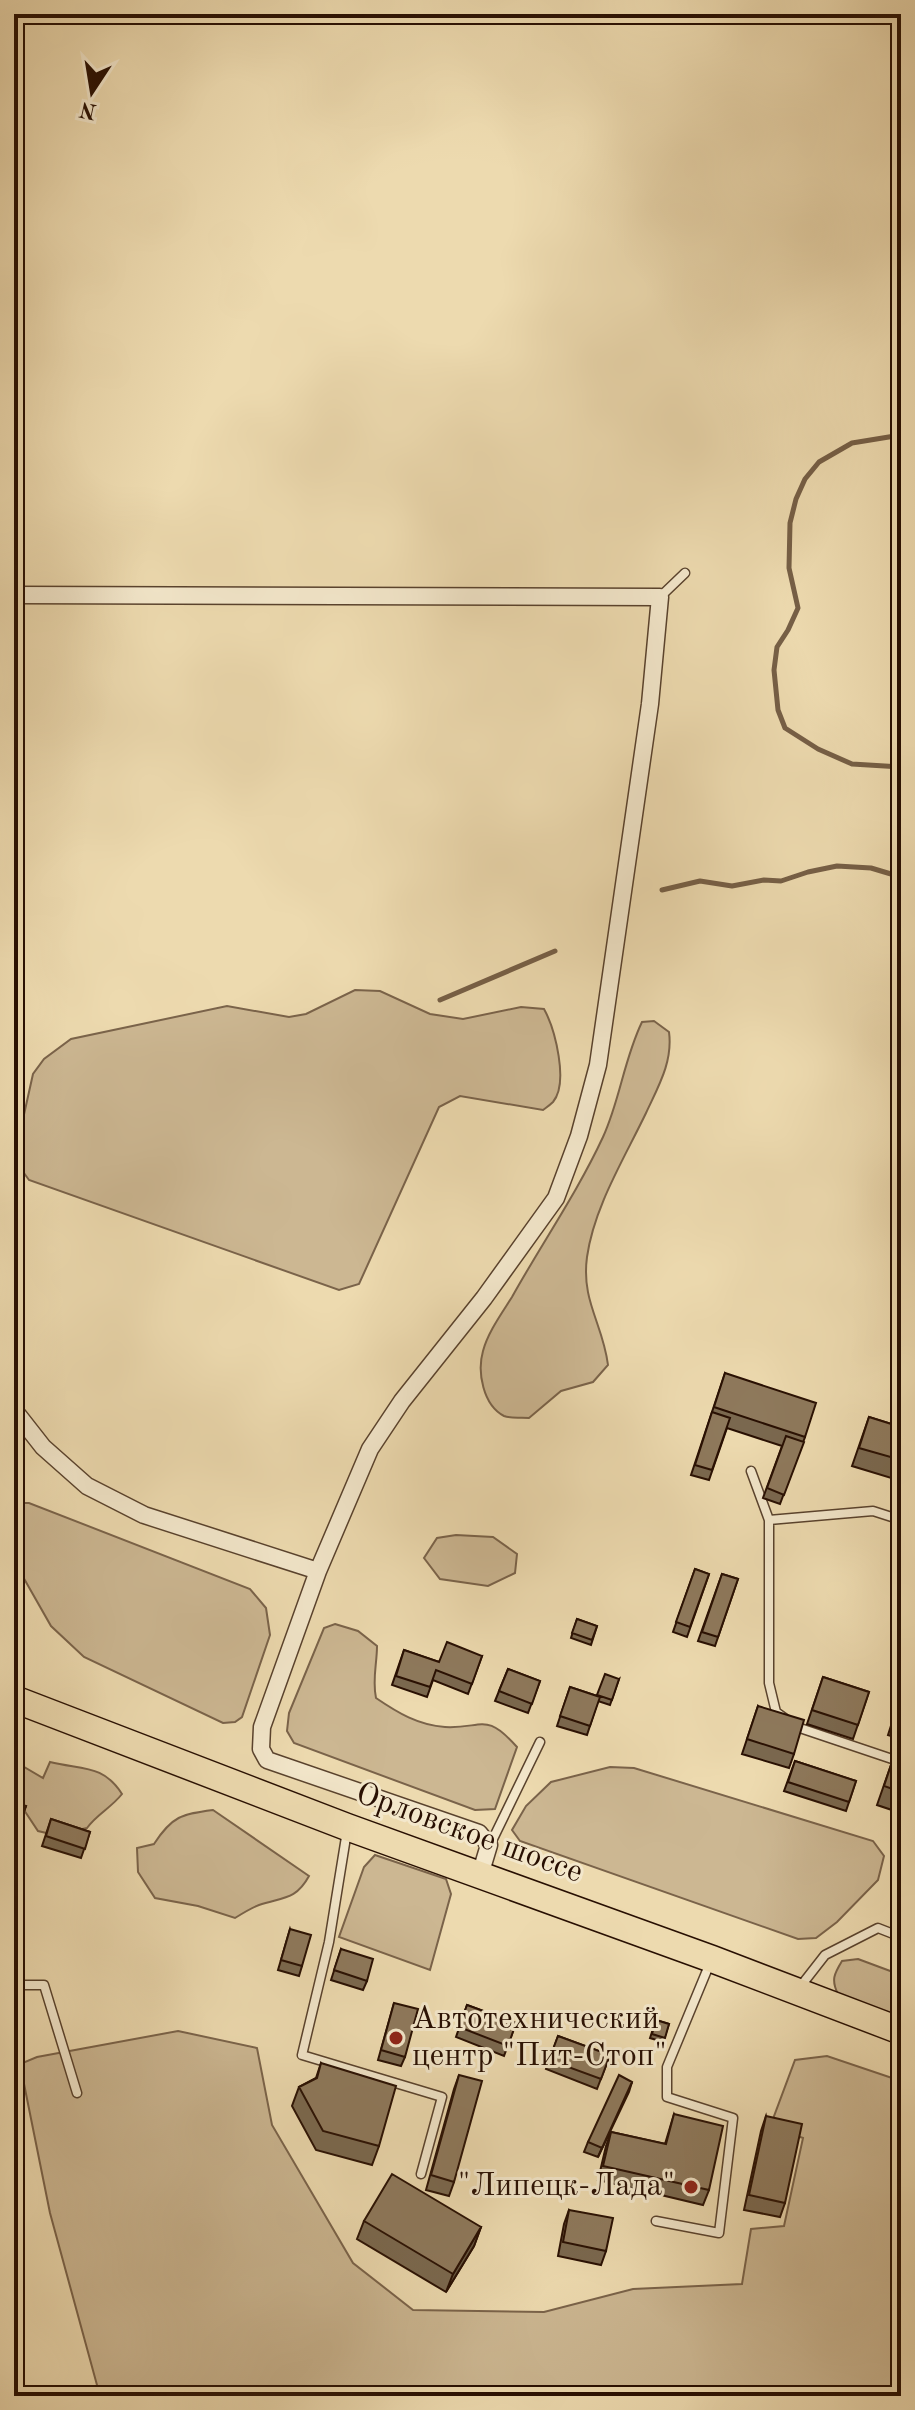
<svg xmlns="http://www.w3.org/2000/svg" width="915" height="2410" viewBox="0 0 915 2410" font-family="'Old Standard TT',serif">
<rect width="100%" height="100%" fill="#eddaaf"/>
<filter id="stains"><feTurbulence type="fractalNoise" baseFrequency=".0025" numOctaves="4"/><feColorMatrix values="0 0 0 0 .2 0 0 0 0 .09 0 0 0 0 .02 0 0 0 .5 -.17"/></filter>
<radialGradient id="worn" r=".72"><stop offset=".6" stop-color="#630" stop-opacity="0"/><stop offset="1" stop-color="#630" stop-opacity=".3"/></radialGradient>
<path fill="#ccb792" stroke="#7a634a" stroke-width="2" d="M355,990l25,1 50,23 33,5 58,-12 23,2c11,20 25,74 9,93 -3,3 -6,5 -10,8l-83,-14 -21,11 -80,177 -20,6 -310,-110 -13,-18 3,-25 14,-63 11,-15 27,-20 156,-33 62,11 17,-3z
M654,1021l15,11c4,30 -11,55 -23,81 -22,46 -52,94 -59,144 -6,44 16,67 21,108l-15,17 -32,9 -32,27c-8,-1 -18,1 -25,-2 -21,-11 -27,-44 -21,-65 5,-19 19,-38 29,-54 30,-54 65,-104 91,-160 17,-37 21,-78 39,-115z
M16,1503h13l221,86 16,19 4,27 -28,82 -7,5 -12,1 -139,-66 -33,-31 -37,-65z
M456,1535l37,2 24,17 -2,19 -27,13 -48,-7 -16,-21 13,-20z
M335,1624l23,7 19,15c0,18 -5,34 -1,52 22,15 42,27 69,29 38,2 40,-16 72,20l-22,62 -20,1 -181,-67 -7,-12 2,-18 35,-85z
M14,1761l29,17 7,-16c32,8 53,2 72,32 -11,14 -25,20 -35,34l-32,7 -17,-4 -16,-24 -8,-4z
M610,1767l24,1 239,73 11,15 -6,24 -41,42 -21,16 -18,1 -278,-98 -8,-11 14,-24 25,-24z
M213,1810l96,66c-13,24 -26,21 -50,29 -8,3 -16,8 -24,13l-37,-12 -43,-8 -17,-26 -1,-24 17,-4c18,-28 28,-30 59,-34z
M375,1855l71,24 5,15 -21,76 -91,-33 25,-70z
M858,1959l43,16v42l-63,-23c-7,-14 -4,-20 4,-33z
M178,2031l79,17 15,77 81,138 60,47 131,2 89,-23 109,-5 9,-55 33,-3 19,-88 -33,-11 25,-67 32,-4 74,25v315h-801l-50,-183 -30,-149 17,-7z"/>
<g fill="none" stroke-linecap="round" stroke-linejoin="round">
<path stroke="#765f46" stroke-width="5" d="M901,435l-49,8 -33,19 -14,17 -9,20 -6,24 -1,45 9,40 -10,22 -11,17 -3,23 4,40 7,18 33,21 34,15 49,3
M662,890l38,-9 32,5 32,-6 17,1 27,-9 29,-6 34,2 30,9
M440,1000l115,-49"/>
<defs>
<path id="service" d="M660,597l25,-24
M751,1471l18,49v163l7,29 21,15 104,35
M769,1520l104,-9 28,9
M347,1831l-18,111 -27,113 140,42 -21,77
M490,1845l50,-103
M14,1985h30l33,108
M800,1987l25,-32 53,-27 23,9
M656,2221l63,12 14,-115 -66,-21v-30l43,-104"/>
<path id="minor" d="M14,595l646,2 -10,107 -52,361 -19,71 -23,62 -72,100 -82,103 -32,48 -52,122
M14,1410l29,37 44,39 57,29 174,56 -56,156 -1,22 6,11 212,73 10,12 -9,30"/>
<path id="trunk" d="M14,1699l333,128 365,132 189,72"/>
</defs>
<use href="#service" stroke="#59422d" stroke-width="11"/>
<use href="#minor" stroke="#59422d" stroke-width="19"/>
<use href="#trunk" stroke="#280f02" stroke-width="29"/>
<use href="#service" stroke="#f3e7cb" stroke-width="8"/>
<use href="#minor" stroke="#f3e7cb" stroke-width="16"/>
<use href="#trunk" stroke="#eddaaf" stroke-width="26"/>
</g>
<path fill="#7a684f" stroke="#280f02" stroke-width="2" d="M725,1373l80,64 -25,67 -17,-6 19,-52 -55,-18 -18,52 -18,-5z
M869,1417l32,10v54l-49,-15z
M695,1569l14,5 -22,63 -14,-5z
M722,1574l16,5 -23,67 -17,-5z
M901,1611v31l-8,-3z
M577,1619l20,7 -6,19 -20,-7z
M404,1650l35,12 43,-6 -14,38 -35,-14 -6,17 -35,-12z
M508,1669l32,12 -12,32 -33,-12z
M823,1677l46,15 -16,47 -46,-15z
M619,1679l-9,26 -12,-4 -11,34 -30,-9 13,-39 27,9z
M901,1694v45l-13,-4z
M758,1706l36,48 -5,14 -47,-14z
M795,1761l61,20 -10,30 -62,-20z
M892,1762l9,3v48l-24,-8z
M14,1802l12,4 -10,27h-2z
M51,1819l39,13 -9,26 -39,-12z
M290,1929l12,37 -3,10 -21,-6z
M341,1949l26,32 -4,9 -32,-10z
M394,2003l11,54 -4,9 -23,-6z
M467,2005l49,18 -12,33 -48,-19z
M656,2020l13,4 -6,18 -13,-4z
M558,2036l52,19 -13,34 -51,-20z
M321,2063l58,83 -7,19 -56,-15 -24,-44 7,-19 17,-9z
M459,2075l-5,107 -5,14 -23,-6 28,-101z
M632,2082l-34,75 -14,-5 4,-10z
M674,2114l35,76 -6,15 -105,-25 8,-34 5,-14 54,12z
M766,2116l19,87 -5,14 -36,-7 17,-79z
M569,2210l37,41 -5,14 -43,-9 6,-32z
M364,2221l117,6 -7,19 -28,46 -89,-53z"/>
<path fill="#635540" stroke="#280f02" stroke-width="2" d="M632,2082l-3,10 -31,65 4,-9z
M481,2227l-7,19 -28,46 7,-18z"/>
<path fill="#8e795c" stroke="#280f02" stroke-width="2" d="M725,1373l91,30 -11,34 -91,-30z
M712,1412l18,6 -18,52 -17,-5z
M869,1417l32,10v33l-42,-12z
M786,1436l18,6 -20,53 -17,-7z
M695,1569l14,5 -19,53 -14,-5z
M722,1574l16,5 -20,58 -16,-5z
M577,1619l20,7 -5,14 -20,-7z
M447,1642l35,14 -10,28 -36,-14 -6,17 -34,-11 8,-26 35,12z
M508,1669l32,12 -8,23 -33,-13z
M605,1674l14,5 -7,21 -15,-5z
M823,1677l46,15 -11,33 -46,-15z
M570,1687l30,10 -10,29 -30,-10z
M901,1696v27l-8,-2z
M758,1706l46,14 -10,34 -47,-15z
M795,1761l61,20 -7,21 -61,-20z
M892,1762l9,3v27l-17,-6z
M14,1802l12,4 -7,18 -5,-2z
M51,1819l39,13 -5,17 -39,-13z
M290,1929l21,6 -9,31 -21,-6z
M341,1949l32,10 -6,22 -33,-11z
M394,2003l24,6 -13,48 -24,-7z
M467,2005l49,18 -8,23 -49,-19z
M656,2020l13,4 -4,14 -13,-4z
M558,2036l52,19 -9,24 -52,-19z
M321,2063l75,23 -17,60 -56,-15 -24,-44 18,-9z
M459,2075l23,6 -28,101 -23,-7z
M619,2075l13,7 -30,66 -14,-6z
M674,2114l49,12 -14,64 -106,-24 8,-34 55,12z
M766,2116l36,8 -17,79 -36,-8z
M392,2174l89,53 -28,47 -89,-53z
M569,2210l44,8 -7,33 -43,-9z"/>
<g fill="#8f2418" stroke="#f3e7cb" stroke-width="3">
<circle cx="396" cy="2038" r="8"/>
<circle cx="691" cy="2187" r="8"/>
</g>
<g text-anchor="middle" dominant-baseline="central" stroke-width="6" stroke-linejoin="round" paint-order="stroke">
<g font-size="32" fill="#280f02" stroke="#f3e7cb">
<text transform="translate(469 1834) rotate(20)">Орловское шоссе</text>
</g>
<g font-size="32" fill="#280f02" stroke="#f3e7cb" text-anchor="start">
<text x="412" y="2020">Автотехнический<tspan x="412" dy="37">центр "Пит-Стоп"</tspan></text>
<text x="675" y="2187" text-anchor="end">"Липецк-Лада"</text>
</g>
</g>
<rect width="915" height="2410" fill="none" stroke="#eddaaf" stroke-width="48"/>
<rect x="16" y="16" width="883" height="2378" fill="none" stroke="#280f02" stroke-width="4"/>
<rect x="24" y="24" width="867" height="2362" fill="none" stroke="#280f02" stroke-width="2"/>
<g transform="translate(92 92) rotate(192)" stroke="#f3e7cb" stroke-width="6" paint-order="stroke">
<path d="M0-6L14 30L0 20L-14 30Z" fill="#280f02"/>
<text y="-12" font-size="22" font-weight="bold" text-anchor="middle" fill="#280f02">N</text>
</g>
<rect width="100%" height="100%" filter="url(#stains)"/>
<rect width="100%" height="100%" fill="url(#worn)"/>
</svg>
